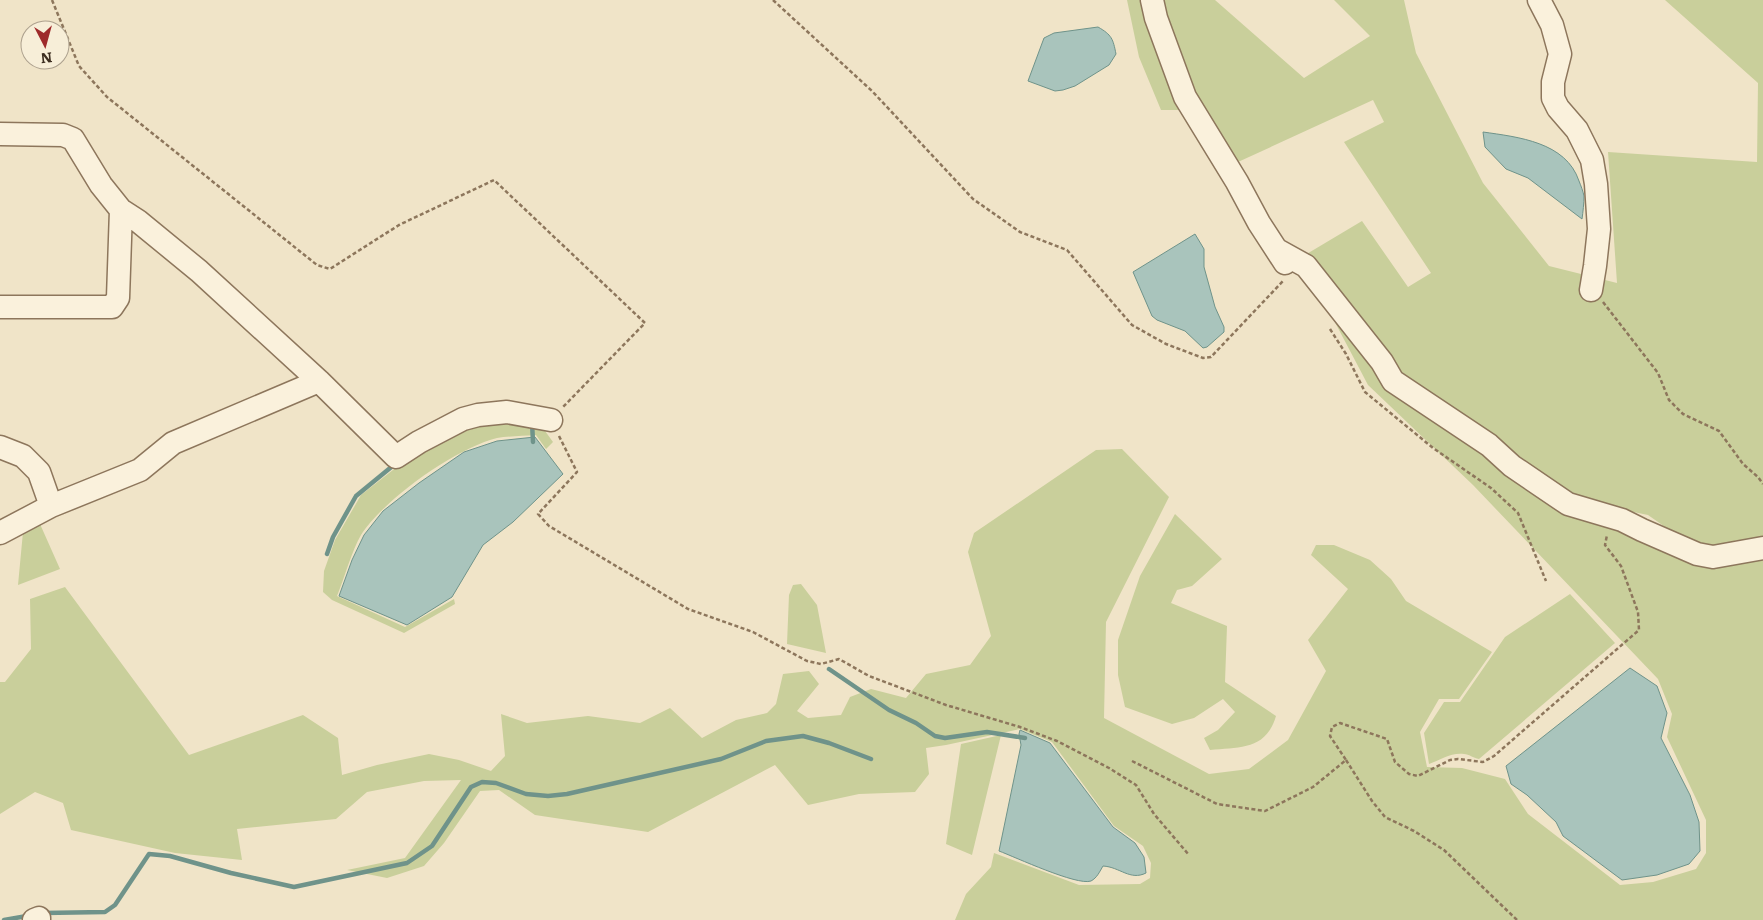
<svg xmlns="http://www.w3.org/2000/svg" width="1763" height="920" viewBox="0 0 1763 920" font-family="Literata,serif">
<rect width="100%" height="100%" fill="#f0e4c8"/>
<path fill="#c9cf9b" d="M1127,0h88l89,78 66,-42 -36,-36h70l12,53 67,130 66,83 68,17 -9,-131 149,10 1,-79 -93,-83h98v540h-26l-25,9 -21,-4 -43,-30 -77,-16 -175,-123 -91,-121 57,-34 46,66 23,-14 -87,-131 40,-20 -11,-22 -135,62 -35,-52h-42l-22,-53z
M1318,290l72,97 176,124 104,40 93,5v364h-808l11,-26 25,-27 3,-14 85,32 61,-1 10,-6 1,-15 -8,-17 -29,-20 -62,-84 -32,-13 -74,16 -20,3 3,26 -14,18 -56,2 -51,11 -33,-40 -127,67 -113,-17 -36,-25 -19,1 -36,52 -20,23 -37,12 -40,-8 58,-12 56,-78 -37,1 -57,11 -31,27 -99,10 5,31 -67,-7 -104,-23 -8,-27 -28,-11 -35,22v-132h5l26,-33 -1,-50 35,-12 124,168 114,-40 35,23 4,37 35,-10 52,-11 30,6 32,11 14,-15 -4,-42 26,9 61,-7 52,7 30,-15 32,30 34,-18 31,-7 9,-9 7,-30 26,-3 10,13 -22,27 11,7 33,-3 9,-18 21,-8 35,9 20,-24 44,-9 21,-29 -23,-84 6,-19 122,-83 26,-1 47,48 -63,125 -2,96 105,56 40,-5 39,-29 38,-69 -18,-31 40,-51 -37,-34 5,-10h18l36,15 21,19 15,22 86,51 -33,47h-20l-19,33 7,35 35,1 43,11 23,35 92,71 33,-3 43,-13 10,-16v-33l-39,-83 5,-23 -14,-35 -185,-194 -105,-100z
M505,421l35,3 13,18 -7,7 -10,-14c-13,1 -27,1 -39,3 -41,10 -113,61 -136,97 -9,15 -17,44 -24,61l68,31 49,-28 1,5 -51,29 -72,-33 -9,-8 1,-21 11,-31 26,-45 37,-29 54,-34z
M1175,514l47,45 -30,27 -15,4 -6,13 56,23 -2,56 51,34c-10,34 -36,31 -66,34l-6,-12 14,-8 17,-18 -12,-13 -29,19 -22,6 -47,-17 -7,-32v-35l22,-64z
M40,524l20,45 -42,16 5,-53z
M801,584l16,21 9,48 -39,-9 2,-49 4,-10z
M1570,594l45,49 -136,116c-6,-1 -10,-5 -15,-5 -12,-2 -24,6 -35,10l-5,-31 20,-31h16l45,-65z
M1001,735l-29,120 -26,-11 15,-100z"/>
<path fill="#a9c4bc" stroke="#6f938a" d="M1098,27c14,8 15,12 18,27l-7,11 -34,21 -12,4 -8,1 -27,-10 16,-43 10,-5z
M1483,132c35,5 83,10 96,49 2,5 4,10 5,15 0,7 -1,16 -2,23l-54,-41 -22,-9 -21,-22z
M1195,234l9,15v18l11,40 9,20v5l-17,15 -4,1 -18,-17 -28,-11 -5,-4 -19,-44z
M535,437l28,37 -50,48 -30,23 -31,52 -45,28 -68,-29 13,-36 12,-25 19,-24 36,-28 45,-31 33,-11z
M1630,668l27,18 10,27 -6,25 29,57 9,27 1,29 -11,13 -32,11 -35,5 -59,-44 -7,-14 -29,-27 -16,-11 -5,-18z
M1020,730l30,13 63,84 22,16 9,14 2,16c-16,8 -26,-6 -43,-7 -3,5 -6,12 -12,15 -14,5 -76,-24 -92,-30l22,-106 -2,-11z"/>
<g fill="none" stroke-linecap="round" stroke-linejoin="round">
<path stroke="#6f938a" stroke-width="4.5" d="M532,422l1,20
M327,554l6,-17 23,-41 39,-32
M829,669l60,41 27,13 19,13 10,2 42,-6 38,6
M43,913l62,-1 10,-7 34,-51 21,2 61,17 63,14 113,-24 25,-17 39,-59 11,-5 14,1 30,11 22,2 19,-2 154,-35 45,-18 37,-5 26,7 42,16
M4,920l23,-4"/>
<defs>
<path id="minor" d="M1152,0l4,18 29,79 52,85 22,41 26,40
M1539,0l13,25 8,29 -7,28v16l5,10 19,22 15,30 4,24 3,45 -4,37 -4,24
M0,134l63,1 10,4 28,46 20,25 17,11 61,50 120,110 77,76 23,-15 44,-23 15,-4 29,-3 44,8
M1277,250l29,16 76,96 11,19 96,64 23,21 56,38 54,16 20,10 55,24 16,3 50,-9
M0,307h112l6,-9 3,-88
M0,447l23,9 16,16 12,34
M0,533l51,-27 89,-36 33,-27 146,-62
M34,920l5,-2v2"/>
</defs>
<use href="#minor" stroke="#8d765c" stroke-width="25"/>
<path stroke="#8d765c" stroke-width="2.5" stroke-dasharray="4 2.5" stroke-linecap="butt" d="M52,0l27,66 28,31 210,168 13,4 69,-44 95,-45 151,143 -82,84
M773,0l99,91 101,108 47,33 47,18 65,75 34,19 37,14 8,-1 72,-76
M1603,302l55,71 11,27 14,14 36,17 24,33 15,13 5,7
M1330,329l16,25 19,38 68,56 58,40 27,25 28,68
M559,436l18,36 -39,42 11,12 139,83 65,23 54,29 14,3 18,-5 30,17 77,29 74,22 37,14 52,27 27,17 18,29 35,41
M1346,760l26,41 13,16 29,14 30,19 73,70
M1132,761l85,43 48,7 48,-24 33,-27 -16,-24 2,-9 8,-4 47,16 8,23 14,12 9,2 32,-16 8,-1 25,3 11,-6 145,-126 -1,-18 -17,-46 -16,-21 2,-10"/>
<use href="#minor" stroke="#faf1dc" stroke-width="22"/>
</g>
<g transform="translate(45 45) rotate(174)"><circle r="24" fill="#f7eed8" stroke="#ada18e"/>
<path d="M0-4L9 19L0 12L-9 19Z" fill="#9e2a2b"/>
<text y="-8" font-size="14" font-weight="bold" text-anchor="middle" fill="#3d2e20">N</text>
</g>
</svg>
